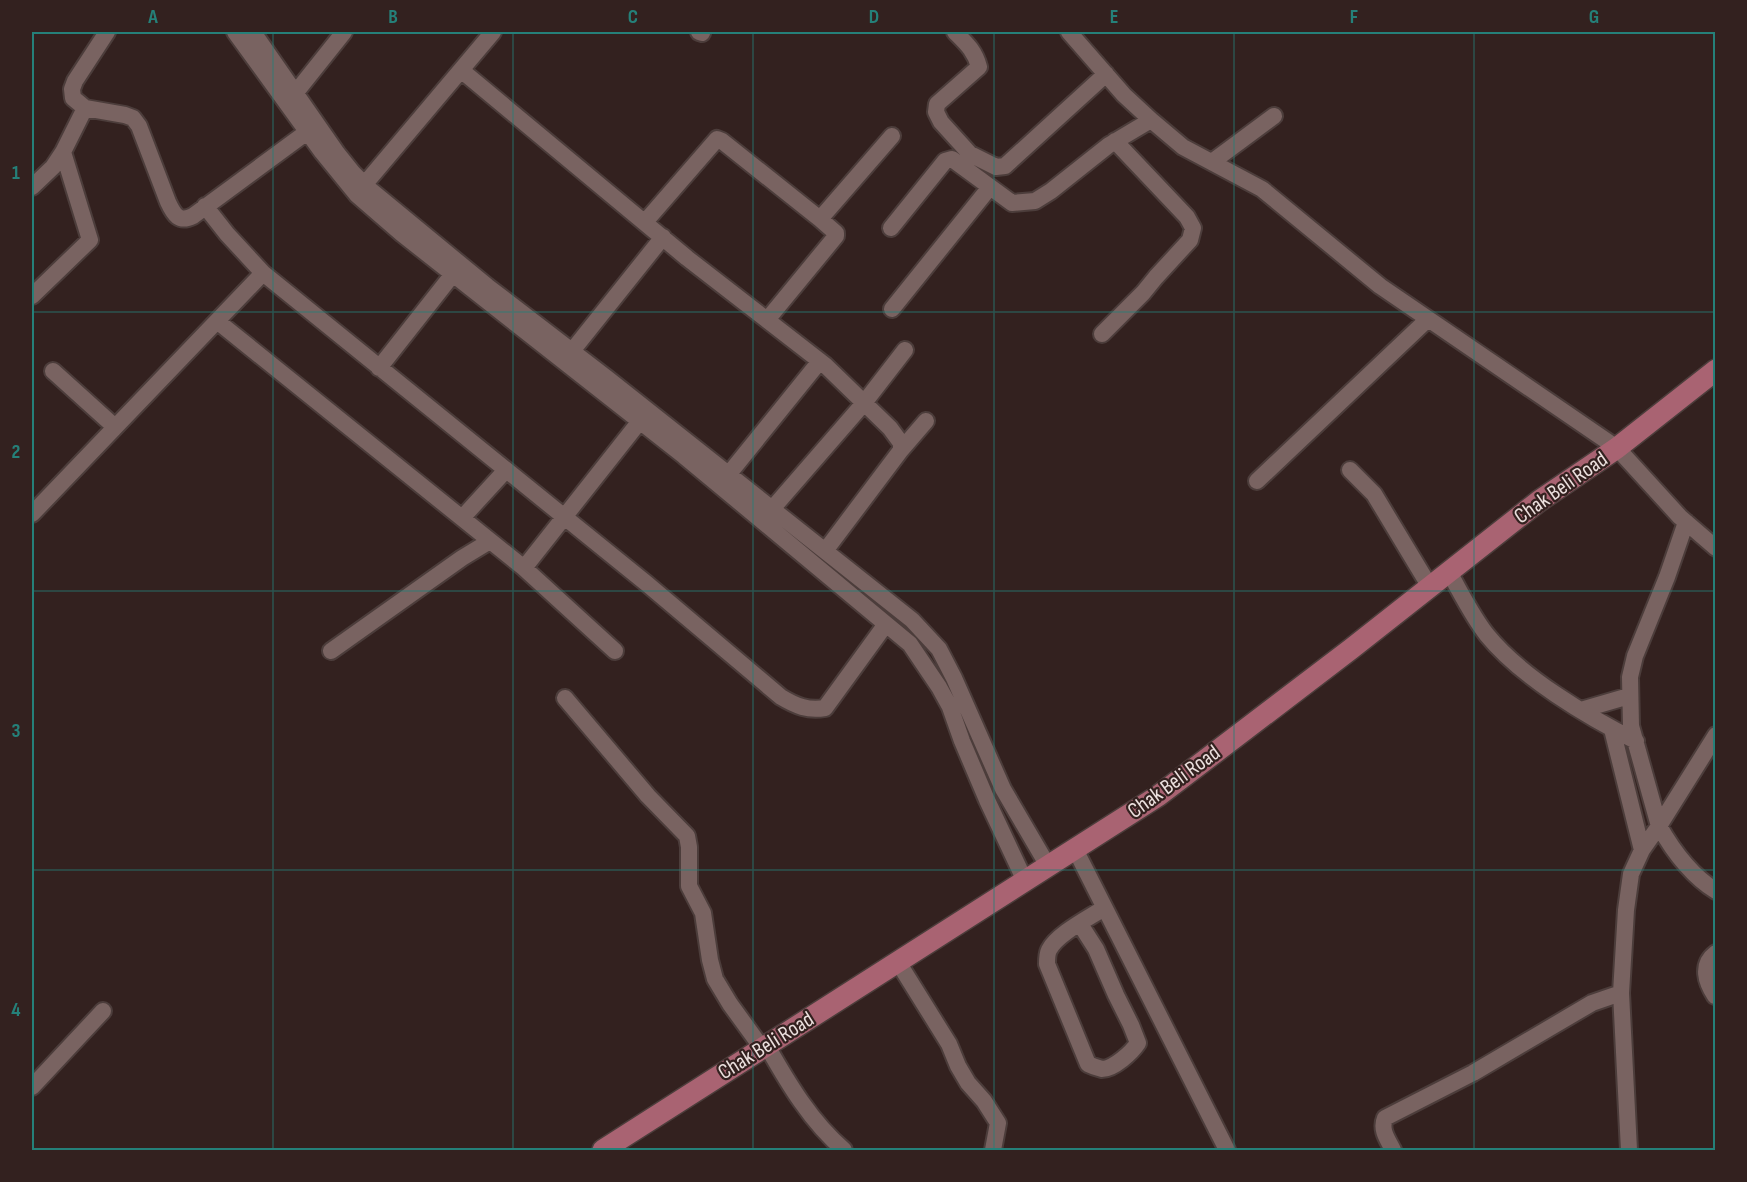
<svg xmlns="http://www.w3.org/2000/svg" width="1747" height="1182" viewBox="0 0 1747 1182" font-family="'Sofia Sans Condensed',sans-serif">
<rect width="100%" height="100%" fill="#33211f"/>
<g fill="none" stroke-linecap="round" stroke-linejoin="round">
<defs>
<path id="minor" d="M107,32l-32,49 -3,8 1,9 12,10 40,7 8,3 6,8 29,76c6,13 11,21 25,14l114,-84
M235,32l87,120 35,43 45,39 282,222 226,188 29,43 11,20 12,34 25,59 38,81
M253,32l84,121 16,20 15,15 119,98 120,92 305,242 27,29 15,29 49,111 45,77
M699,32l3,1
M955,32c11,11 20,19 24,35l-42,37 -1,8 5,10 29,32 26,13 9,-1 101,-92
M1069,32l55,63 27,25 32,27 79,42 118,97 237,162 63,69 36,31
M461,70l226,188 138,107 65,63 11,15v7l-76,101
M289,101l55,-69
M1212,162l62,-46
M364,185l129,-153
M32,187l21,-20 10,-15 22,-44
M205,206l22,28 36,39 383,310 135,114c15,9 27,14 44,11l61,-84
M820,219l72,-83
M645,222l72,-83 5,2 98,78 16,14v3l-69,84
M891,228l54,-67 7,-2 60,44 23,-2 16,-10 58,-46 42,-25
M32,296l58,-56 -27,-88
M892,309l98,-122
M217,321l307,247 91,83
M1102,334l41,-41 13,-16 34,-37 3,-12 -6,-11 -72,-76
M572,351l91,-114
M379,368l74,-94
M53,371l62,56
M901,450l25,-29
M1350,470l24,24 56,93
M728,475l92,-114
M1257,481l171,-162
M772,509l92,-106 41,-53
M32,514l231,-241
M462,518l44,-48
M1686,522l-19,55 -32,79 -5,21 1,49 28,100c14,25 33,50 57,65
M524,568l116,-147
M1449,572c12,21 23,44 38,63 34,42 101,82 149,106
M331,651l131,-93 28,-17
M565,698l83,98 39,40 2,11v39l14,27 7,47 5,19 15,25 32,44
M1581,710l48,-14
M1612,729l30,121
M1075,849l152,301
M1080,924l16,25 20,46 15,30 7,18c-6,9 -24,26 -36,26 -4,-1 -10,-3 -14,-5l-41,-100c0,-5 0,-10 2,-14 8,-16 40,-32 55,-42
M898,962l51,82 9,22 10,17 16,18 14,22 -5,27
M1715,996c-9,-14 -15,-31 1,-43
M767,1046c21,37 44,76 77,104
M32,1087l71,-76
M1393,1150c-5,-10 -13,-20 -8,-32l88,-45 119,-70 29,-10
M1629,1150l-8,-157 5,-83 5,-36 11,-24 17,-24 57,-91"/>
<path id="major" d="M603,1150l555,-354 193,-147 188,-148 78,-53 99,-78"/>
</defs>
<use href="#minor" stroke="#4c3d3b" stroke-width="20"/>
<use href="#major" stroke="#4c3d3b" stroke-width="24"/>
<use href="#minor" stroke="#796361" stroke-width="16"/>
<use href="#major" stroke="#a96372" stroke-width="21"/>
</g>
<path fill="none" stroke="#258079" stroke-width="1.5" stroke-opacity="0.55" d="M273,32v1118M513,32v1118M753,32v1118M994,32v1118M1234,32v1118M1474,32v1118M32,312h1684M32,591h1684M32,870h1684"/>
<g text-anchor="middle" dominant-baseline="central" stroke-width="4.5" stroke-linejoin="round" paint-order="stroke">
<g font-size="22" fill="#ebdfdd" stroke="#33211f">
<text transform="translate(1561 488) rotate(-35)">Chak Beli Road</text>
<text transform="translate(1174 782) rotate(-36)">Chak Beli Road</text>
<text transform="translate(766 1046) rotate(-32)">Chak Beli Road</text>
</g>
</g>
<rect width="1747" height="1182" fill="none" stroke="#33211f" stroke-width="66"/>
<rect x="33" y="33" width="1681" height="1116" fill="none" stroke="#258079" stroke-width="2"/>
<g font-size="20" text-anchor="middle" font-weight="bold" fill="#258079">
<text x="153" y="23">A</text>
<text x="393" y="23">B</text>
<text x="633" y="23">C</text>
<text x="874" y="23">D</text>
<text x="1114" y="23">E</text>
<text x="1354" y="23">F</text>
<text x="1594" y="23">G</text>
<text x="16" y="179">1</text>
<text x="16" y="458">2</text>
<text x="16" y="737">3</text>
<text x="16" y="1016">4</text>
</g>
</svg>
